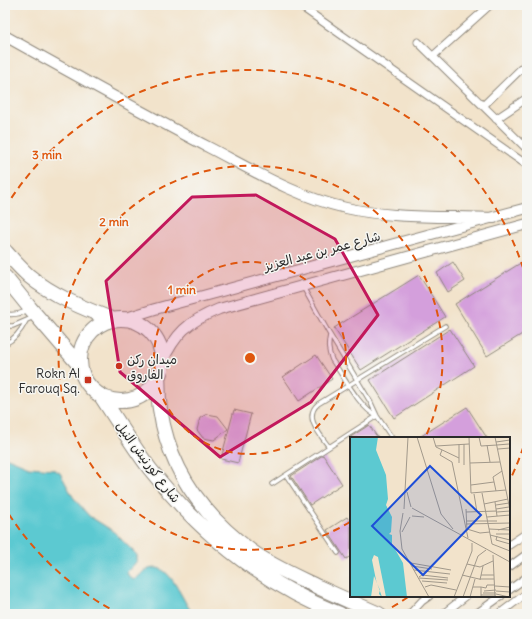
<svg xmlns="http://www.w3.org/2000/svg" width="532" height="619" viewBox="0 0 532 619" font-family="Delius,'Playpen Sans Arabic',sans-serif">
<rect width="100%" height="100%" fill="#f6f6f2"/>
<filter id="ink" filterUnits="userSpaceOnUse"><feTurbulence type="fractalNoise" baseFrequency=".025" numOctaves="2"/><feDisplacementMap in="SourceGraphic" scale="8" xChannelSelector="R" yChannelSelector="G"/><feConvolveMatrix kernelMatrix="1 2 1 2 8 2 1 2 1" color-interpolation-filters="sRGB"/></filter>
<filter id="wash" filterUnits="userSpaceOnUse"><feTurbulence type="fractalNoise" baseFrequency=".012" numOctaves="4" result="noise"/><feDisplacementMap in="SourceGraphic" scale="16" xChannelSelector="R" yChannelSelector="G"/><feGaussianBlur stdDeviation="0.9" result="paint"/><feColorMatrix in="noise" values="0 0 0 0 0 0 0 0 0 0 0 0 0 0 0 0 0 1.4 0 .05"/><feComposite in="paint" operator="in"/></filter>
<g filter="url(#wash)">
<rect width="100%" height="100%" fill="#f2e3cb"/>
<path fill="#5cc9d1" stroke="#447a7e" d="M5,457l24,10 24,2 7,4 13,24 16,19 24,15 24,24v6l-10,11 1,3 6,5c5,-3 9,-9 15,-11 22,-9 33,35 45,45h-189z"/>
<g id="blocks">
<path fill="#d49fdc" d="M527,259v72l-40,25 -32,-52z
M453,262l12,19 -17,11 -11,-19z
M419,275l26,42 -84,53 -27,-42z
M450,329l24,37 -80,52 -24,-38z
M316,355l16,24 -33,22 -16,-24z
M467,407l20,31h-69z
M234,410l17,4 -13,49 -17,-4z
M207,414l11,2 10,13 -14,11 -11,-2 -6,-8 3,-12z
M369,425l9,13h-29z
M323,455l19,29 -32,21 -19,-29z
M347,517l4,6v33l-5,3 -19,-29z"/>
</g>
</g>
<g filter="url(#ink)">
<use href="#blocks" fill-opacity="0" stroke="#8e877b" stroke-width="1"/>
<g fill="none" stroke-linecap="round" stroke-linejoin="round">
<defs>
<path id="lane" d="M303,287l27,48 41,68 6,13 15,22
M5,314c8,1 15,1 22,-4
M5,326h8l21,-9
M330,335c-2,10 -2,16 2,25 10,14 29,50 45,56
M5,344c10,-5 16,-13 21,-23
M329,447c-9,-13 -26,-30 -11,-43l127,-78
M286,475l52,78
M272,484l105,-68"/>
<path id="street" d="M299,5l228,160
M418,42l109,107
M433,56l57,-51
M483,106l44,-43
M496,119l31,-21
M509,545l18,-12
M509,567l18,-13
M509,590l18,-13
M410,614l12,-13 7,-5
M443,614l23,-18
M476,614l25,-18
M499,614l28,-21"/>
<path id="secondary" d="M5,36c68,38 136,76 205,112 44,23 87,49 136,60 48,11 98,8 148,10
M123,319l32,-10 372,-101
M161,364c15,-31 26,-42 58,-55l308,-85"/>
<path id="highway" d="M5,251c8,9 15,17 24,25 24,20 56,33 85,44
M5,277l25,31 50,58
M80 360a41 41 0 1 1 82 0a41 41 0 1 1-82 0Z
M158,376c1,11 0,23 2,33 9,60 43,107 91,142 20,15 44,25 67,36 20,9 40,18 61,27
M101,396c16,24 31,49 49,73 51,65 112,115 190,145"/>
</defs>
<use href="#lane" stroke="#8e877b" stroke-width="5.5"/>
<use href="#street" stroke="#8e877b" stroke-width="9"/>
<use href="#secondary" stroke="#8e877b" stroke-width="12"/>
<use href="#highway" stroke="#8e877b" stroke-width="16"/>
<use href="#lane" stroke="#fff" stroke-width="3.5"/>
<use href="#street" stroke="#fff" stroke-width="7"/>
<use href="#secondary" stroke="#fff" stroke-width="10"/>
<use href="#highway" stroke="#fff" stroke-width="14"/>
</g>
</g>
<path fill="#c2185b" fill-opacity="0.2" stroke="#c2185b" stroke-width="3" stroke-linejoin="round" d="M256,195l79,44 43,76 -67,87 -91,55 -100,-85 -14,-91 86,-84z"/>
<g fill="none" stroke="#df570e" stroke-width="2" stroke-dasharray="7 5">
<circle cx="250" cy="358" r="96"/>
<path d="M350 522A192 192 0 1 1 425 438"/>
<path d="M527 435A287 287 0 0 1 509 482M408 597A287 287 0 0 1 380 614M120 614A287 287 0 0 1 5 508M5 208A287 287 0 0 1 527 281"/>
</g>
<g fill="#c8321e" stroke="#f6f6f2" stroke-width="1.5">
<circle cx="119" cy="366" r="4"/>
<rect x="84" y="376" width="8" height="8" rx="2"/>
</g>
<g text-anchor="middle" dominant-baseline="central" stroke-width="3" stroke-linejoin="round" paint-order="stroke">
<g font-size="13" fill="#2b2b2b" stroke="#f6f6f2">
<text transform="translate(322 251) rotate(-15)">شارع عمر بن عبد العزيز</text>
<text transform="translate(148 462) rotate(53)">شارع كورنيش النيل</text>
</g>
<g font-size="13" fill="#2b2b2b" stroke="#f6f6f2" text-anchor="start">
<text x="127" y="359">ميدان ركن<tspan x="127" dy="15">الفاروق</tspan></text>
<text x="80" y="373" text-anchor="end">Rokn Al<tspan x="80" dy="15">Farouq Sq.</tspan></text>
</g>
</g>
<g transform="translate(350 437)">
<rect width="160" height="160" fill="#f2e3cb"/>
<path d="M0,0h28l-2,13 10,25 2,24 -2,6 6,12 -1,15 -2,2 3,1v9l11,19 4,34h-21l-8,-40 -4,-2 -2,5 4,20 6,17 -3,-3 1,-4 -6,-14 -3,21h-21z" fill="#5cc9d1"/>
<path fill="none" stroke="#a2998b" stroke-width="1" d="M67,0l24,77 12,15M83,0l3,10 23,11M119,0l2,56 35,-3M129,0l2,9 16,-1M145,0l15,73M146,5l14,-2M109,7v19M114,7v21M137,8l3,17M147,8l12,-1M86,9l33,-2M148,12l12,-1M92,13l-2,5 12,7 16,76M120,26l30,-1M121,48l23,-3M146,54l-3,-14 9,-6M57,55l4,15M132,56l10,51 18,7M124,57l3,18M145,65l2,14M134,67l24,-5M146,68l13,-2M62,71l98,54M54,72l4,-72M116,72l1,22M146,72l13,-2M116,75l31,-1M147,75l13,-1M53,76l-3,18 2,18 27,48M62,79l12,1M137,80l23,-2M116,84h31M116,87l44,-1M117,92l13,4 10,-1M139,92l21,1M148,93l12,-3M52,95l8,-15M146,97h14M140,98l20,5M147,99l-1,4 14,4M143,118l2,42M61,126l40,7M117,127l13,3 13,-6M62,129l20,3M64,133l36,4M112,138l17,4h15M131,138h13M69,140l3,-2 26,3M69,141l29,2M130,143l3,-14M72,144l25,2M145,149l15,1M75,150l6,-2 25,5M123,150h8v10M131,150l5,1 1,-3h8M134,154l12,-1M146,154l14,1M133,156h13M146,157l13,3M131,158h15M104,160l18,-46v-8M113,160l15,-41 8,-6M120,160l5,-18"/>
<path fill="#1d4ed8" fill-opacity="0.15" stroke="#1d4ed8" stroke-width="2" d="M80,29l51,49 -58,60 -51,-49z"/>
<rect width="160" height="160" fill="none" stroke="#2b2b2b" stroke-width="2"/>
</g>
<circle cx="250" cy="358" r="6" fill="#df570e" stroke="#f6f6f2" stroke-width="2"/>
<g font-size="12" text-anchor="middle" font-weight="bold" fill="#df570e" stroke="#f6f6f2" stroke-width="3" stroke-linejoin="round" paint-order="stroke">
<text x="47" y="159">3 min</text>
<text x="114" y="226">2 min</text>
<text x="182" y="294">1 min</text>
</g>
<rect width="532" height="619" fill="none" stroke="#f6f6f2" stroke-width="20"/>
</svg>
